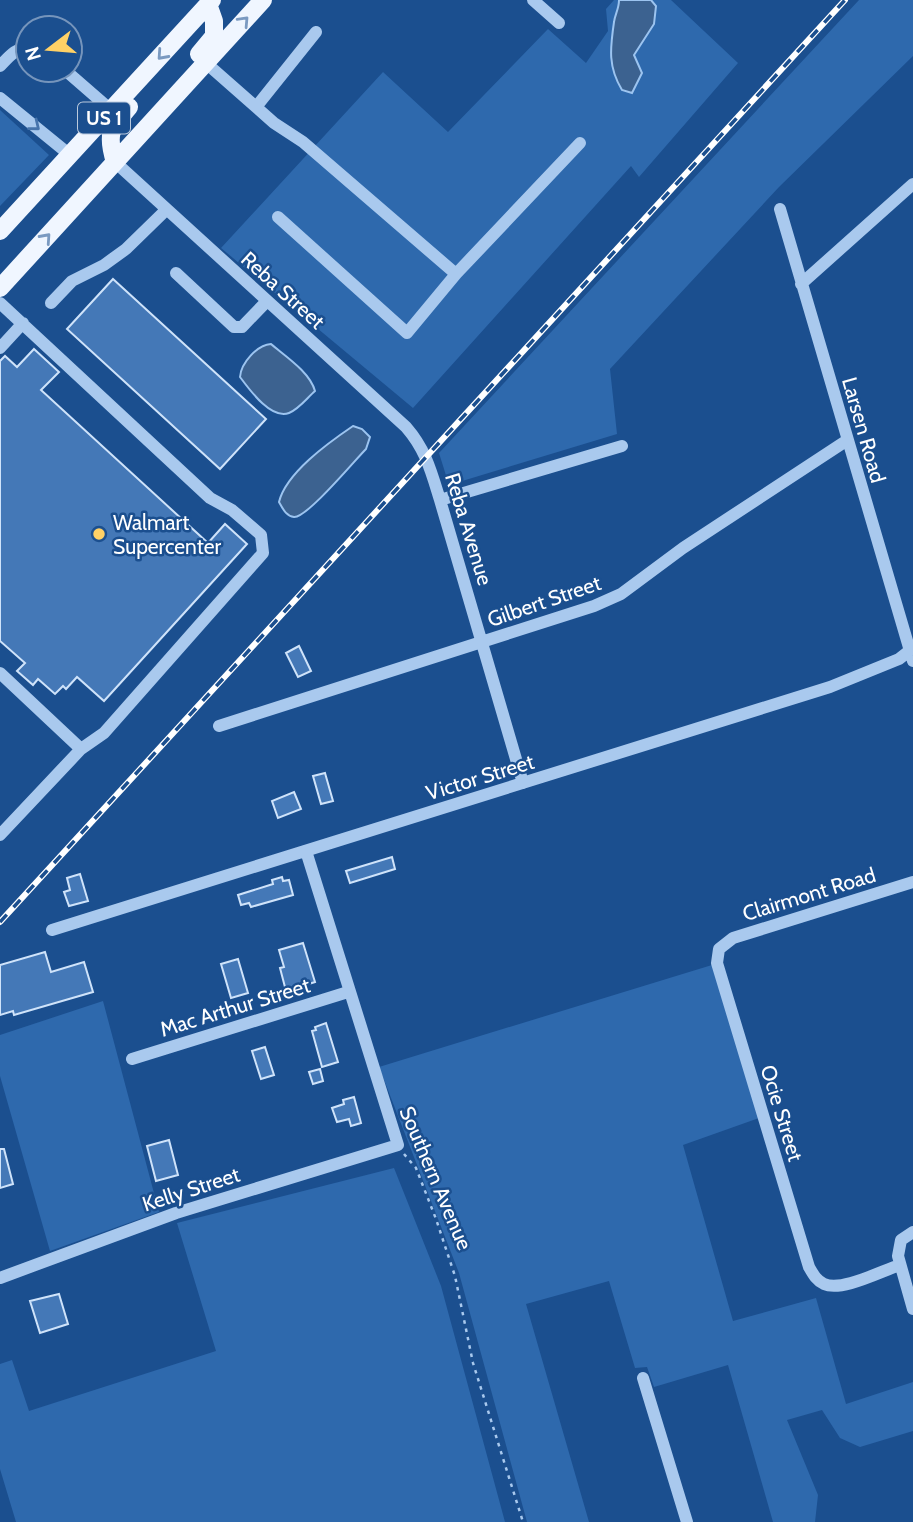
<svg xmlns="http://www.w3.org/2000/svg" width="913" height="1522" viewBox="0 0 913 1522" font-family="Cabin,sans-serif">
<rect width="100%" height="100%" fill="#1b4f8f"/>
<path fill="#2e69ad" d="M614,0h57l67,63 -99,114 -8,-11 -218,242 -192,-160 162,-176 65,60 100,-103 38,34 22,-32 -2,-22z
M859,0h54v56l-134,131 -169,182 7,65 -168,51 -10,-32z
M0,110l49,45 -49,51z
M712,965l47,153 -76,27 50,176 83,-23 30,106 67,-22v49l-53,16 -20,-9 -18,-28 -35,10 31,75 -3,27h-42l-45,-157 -74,22 -7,-20 -12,1 -26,-87 -83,23 63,218h-62l-68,-249 -80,-206z
M103,1001l56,211 -109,39 -50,-175v-41z
M394,1168l47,118 64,236h-489l-16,-53v-105l12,-4 17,51 187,-60 -39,-128z"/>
<path fill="#3c6290" stroke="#9cc4f0" stroke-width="2" d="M619,0h32l5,6 -2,18 -20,31 8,18 -10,20 -10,-3c-14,-23 -12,-41 -8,-68 1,-8 5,-13 5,-22z
M271,344c14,12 39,28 44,47 -8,7 -16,18 -26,22 -18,7 -40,-24 -49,-36 1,-14 17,-32 31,-33z
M353,426l9,3 8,8 -4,12c-11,11 -59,69 -72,68 -8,-1 -11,-8 -15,-15 7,-29 49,-59 74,-76z"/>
<path fill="#4478b7" stroke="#cfe3fa" stroke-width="2" d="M113,279l153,140 -46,50 -153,-140z
M34,349l25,23 -18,18 167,153 17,-19 22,20 -143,157 -27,-24 -11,12 -3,-3 -8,8 -17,-15 -5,6 -16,-14 8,-8 -25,-22v-280l5,-5 12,11z
M299,646l12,25 -13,6 -12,-24z
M325,773l8,28 -12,3 -8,-28z
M294,792l7,17 -23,9 -6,-17z
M392,857l3,12 -45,14 -4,-12z
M80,874l8,27 -19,5 -5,-14 6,-2 -3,-12z
M282,877l1,4 6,-1 4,15 -42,12 -2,-4 -8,2 -3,-10 35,-11 -1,-4z
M303,943l12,39 -29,9 -6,-23 4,-1 -5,-17z
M45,952l6,20 33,-10 9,30 -79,23 -1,-4 -13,4v-50z
M238,959l10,34 -17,5 -10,-34z
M326,1023l12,39 -16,5 -10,-36 4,-1 -1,-3z
M265,1047l9,28 -13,4 -9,-28z
M320,1069l3,12 -10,3 -4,-12z
M354,1097l7,26 -10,3 -2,-7 -12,3 -5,-14 12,-4 -1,-4z
M169,1140l9,35 -22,6 -9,-35z
M0,1149h4l9,35 -13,4z
M59,1294l9,30 -28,9 -10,-32z"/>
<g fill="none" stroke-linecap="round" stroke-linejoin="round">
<path stroke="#a9c9ee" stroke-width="2.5" stroke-dasharray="3.5 5" stroke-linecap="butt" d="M404,1154l12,14 20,51 19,57 18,87 50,159"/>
<path stroke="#a9c9ee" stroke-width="12" d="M533,0l26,23
M206,63l68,60 29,19 153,132
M0,66c8,-8 16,-19 28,-18
M65,70l46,40
M0,98l70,57
M256,107l60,-75
M115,162l291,265c20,23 25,44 34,73l83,283
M780,209l133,452
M278,217l129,116 49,-59 124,-131
M176,273l58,54h8l25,-26
M801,284l112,-100
M0,303l210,195 22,12 29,25 2,18 -159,180 -23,16
M51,303l21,-22 32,-16 22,-16 40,-39
M0,348l23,-25
M440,500l182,-54
M0,673l81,76 -81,86
M219,726l375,-120 27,-12 62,-46 163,-107
M52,930l778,-243 69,-28 14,-11
M132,1059l216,-67
M913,1232l-12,8 -3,16 15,53
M900,1265c-19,6 -58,27 -76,19 -8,-4 -11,-10 -15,-17l-92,-304 2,-14 14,-11 180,-56
M0,1278l176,-65 222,-68 -92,-294
M643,1378l44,144"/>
<path stroke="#f0f6ff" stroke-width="18" d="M199,54l15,-18v-15l-6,-17
M115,162c-9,-29 -4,-33 14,-55
M0,231l212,-231
M0,288l263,-288"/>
<defs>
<path id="rail" d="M0,922l845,-922"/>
</defs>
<use href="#rail" stroke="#fff" stroke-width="6"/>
<use href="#rail" stroke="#1b4f8f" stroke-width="3.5" stroke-dasharray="10" stroke-linecap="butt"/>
</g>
<defs><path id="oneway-chevron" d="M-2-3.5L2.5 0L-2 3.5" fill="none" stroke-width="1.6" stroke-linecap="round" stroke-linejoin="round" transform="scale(1.75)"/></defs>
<g stroke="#7b9ac1">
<use href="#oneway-chevron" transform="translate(244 21) rotate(-47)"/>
<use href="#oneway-chevron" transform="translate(162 55) rotate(132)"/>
<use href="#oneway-chevron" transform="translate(46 238) rotate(-48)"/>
</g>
<use stroke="#4674ac" href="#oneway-chevron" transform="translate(35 126) rotate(39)"/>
<circle fill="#ffd166" stroke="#1b4f8f" stroke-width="2.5" cx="99" cy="534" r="7"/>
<g text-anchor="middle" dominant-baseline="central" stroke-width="5" stroke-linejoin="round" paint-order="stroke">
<rect fill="#1b4f8f" stroke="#bbcadd" stroke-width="2" x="78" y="102.5" width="52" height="31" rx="5"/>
<g font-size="19" font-weight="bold" fill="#fff">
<text x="104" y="118">US 1</text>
</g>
<g font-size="21" fill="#fff" stroke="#1b4f8f">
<text transform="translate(283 290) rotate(42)">Reba Street</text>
<text transform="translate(864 430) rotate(74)">Larsen Road</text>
<text transform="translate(469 529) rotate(73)">Reba Avenue</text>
<text transform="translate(544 601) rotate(-19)">Gilbert Street</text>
<text transform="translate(480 777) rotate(-17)">Victor Street</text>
<text transform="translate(809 894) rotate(-17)">Clairmont Road</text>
<text transform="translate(235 1007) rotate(-17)">Mac Arthur Street</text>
<text transform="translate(782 1113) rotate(73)">Ocie Street</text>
<text transform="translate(436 1178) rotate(67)">Southern Avenue</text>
<text transform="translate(191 1189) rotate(-18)">Kelly Street</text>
</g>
<g font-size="21" fill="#fff" stroke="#1b4f8f" text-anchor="start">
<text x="113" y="522">Walmart<tspan x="113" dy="24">Supercenter</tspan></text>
</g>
</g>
<g transform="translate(49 49) rotate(254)"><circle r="33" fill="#1b4f8f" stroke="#7695bc" stroke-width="2"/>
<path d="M0-5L12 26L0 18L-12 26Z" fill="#ffd166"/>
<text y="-10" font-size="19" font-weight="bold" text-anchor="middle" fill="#ffffff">N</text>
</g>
</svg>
